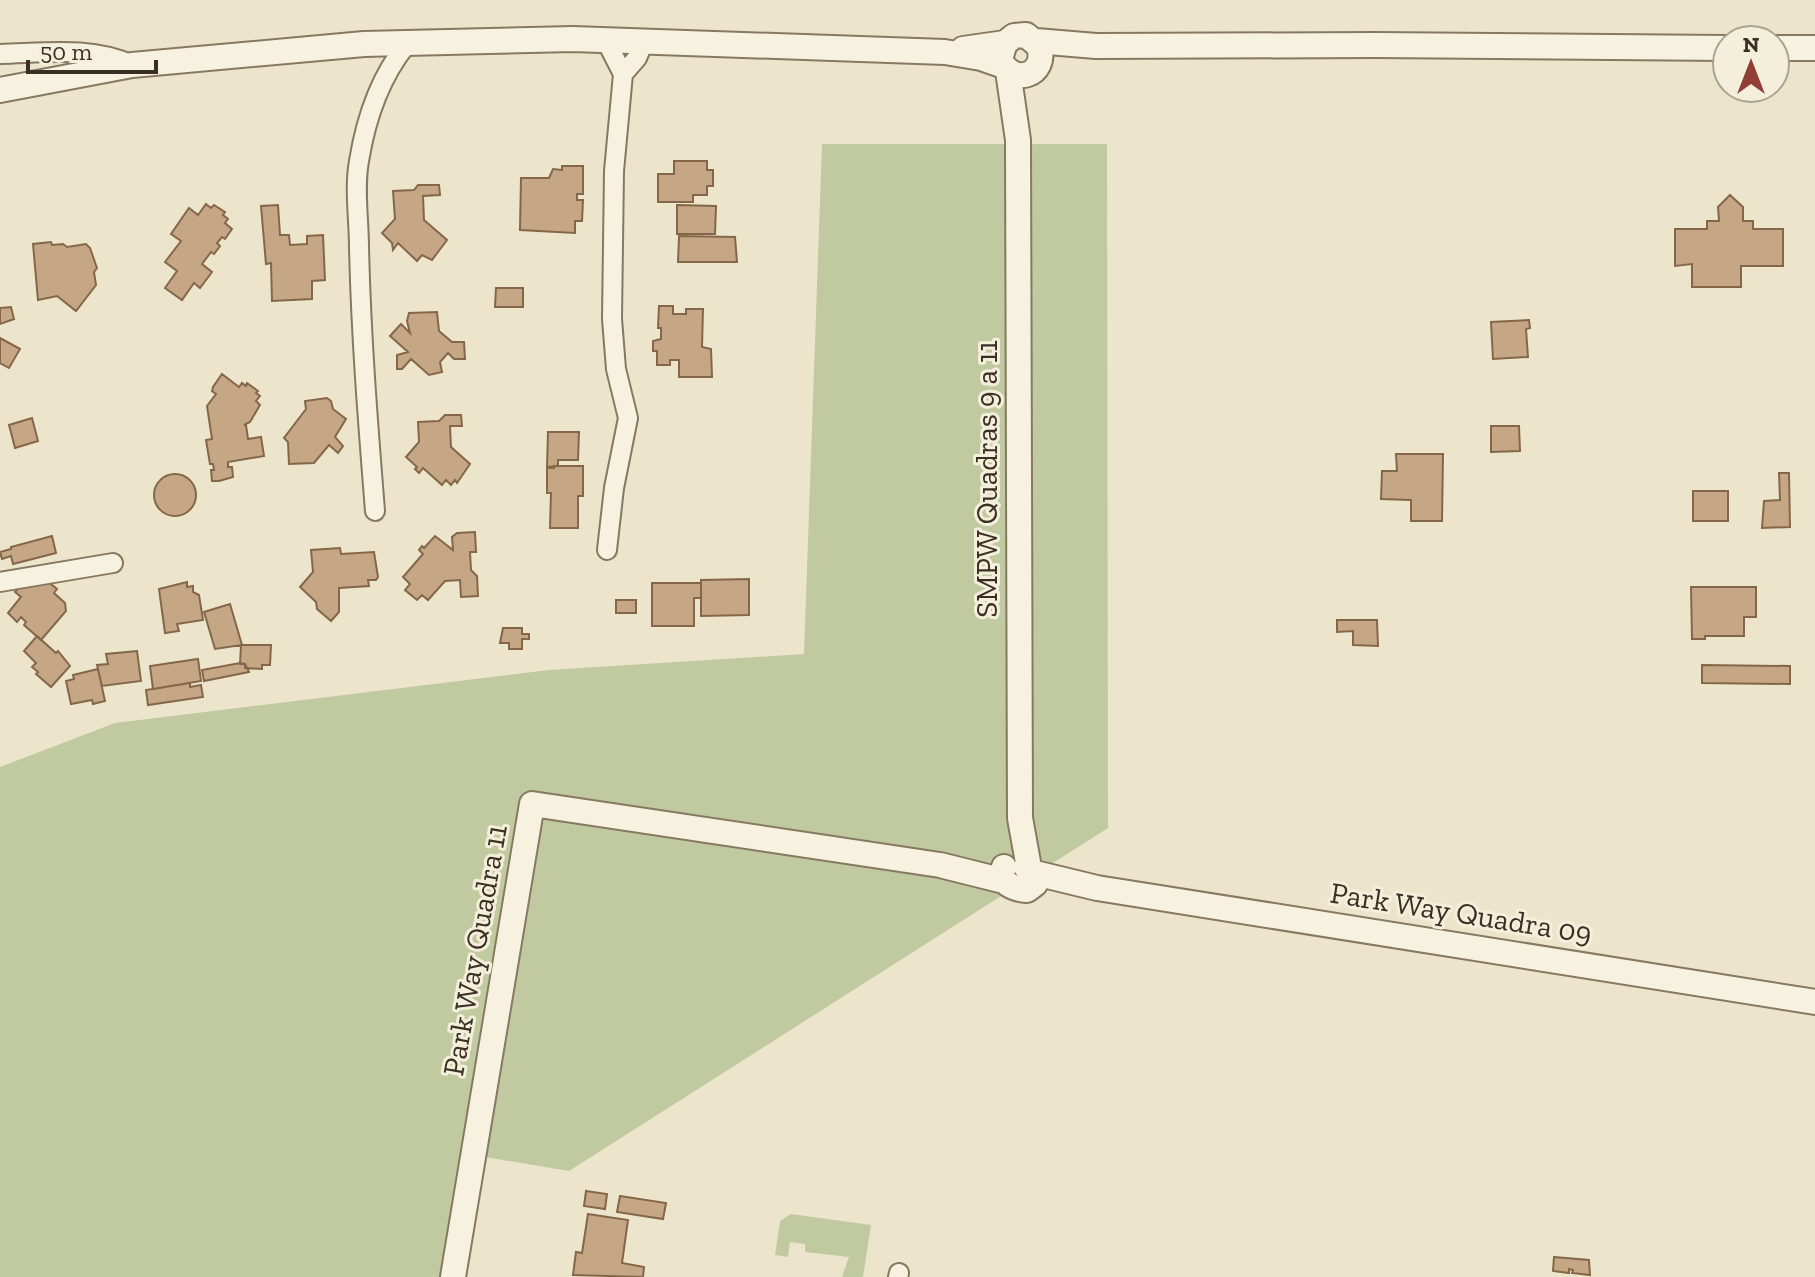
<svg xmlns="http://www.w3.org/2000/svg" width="1815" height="1277" viewBox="0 0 1815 1277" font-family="'Zilla Slab',serif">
<rect width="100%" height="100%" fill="#ece5cc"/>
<path fill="#c0c9a0" d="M822,144h285l1,684 -539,343 -102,-17 -17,123h-450v-510l115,-44 434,-53 255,-16z
M791,1214l80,11 -8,52h-21l7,-20 -44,-5v-8l-15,-2 -2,15 -13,-2 5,-34z"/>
<path fill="#c6a785" stroke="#846749" stroke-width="2" d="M674,161h33v9h6v16h-6v9h-14v7h-35v-28h16z
M562,166h21v28h-6v6h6l-1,21h-7v12l-55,-3 1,-52h28l4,-9 9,1z
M418,185h21l1,10 -17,1 1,24 23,20 -15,20 -10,-5 -5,6 -19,-18 -5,7 -1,-7 -10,-10 13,-14 -2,-28 21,-1z
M1730,195l13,12v14h10v8h30v37h-42v21h-49v-23l-17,2v-37h32v-8h12l-1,-14z
M206,204l5,4 3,-3 11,7 -2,3 5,4 -3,4 7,6 -7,10 -3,-2 -5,6 3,3 -6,8 -3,-2 -9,12 10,8 -12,16 -6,-5 -12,17 -17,-12 12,-17 -12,-9 16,-21 -10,-7 18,-26 9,7z
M278,205l2,30h9l1,10 17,-1v-8l16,-1 2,45 -13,1v18l-40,2 -1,-38 -5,1 -5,-58z
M677,205l39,1 -1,28h-38z
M679,236l56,1 2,25h-59z
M51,242l1,3 11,-1 4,3 19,-3 4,4 7,20 -3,4 2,13 -20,26 -19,-15 -19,4 -5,-56z
M496,288h27v19h-28z
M659,306h14v8h13v-5h17l-1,38 9,2 1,28h-33v-17h-9v5h-13v-14h-4v-10l8,-2v-11h-3z
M11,307l3,12 -14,5v-16z
M437,312l2,19 13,11h12l1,17h-11l-6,-6 -8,9 2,10 -13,3 -18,-16 -9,10h-5v-14l11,-3 -18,-16 11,-12 9,9 -3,-12 2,-8z
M1529,320l1,8 -4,1 2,28 -35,2 -2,-37z
M0,338l20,11 -11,19 -9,-5z
M222,374l17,13 3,-4 4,3 1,-3 11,8 -2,2 4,3 -4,5 4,4 -10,17 -6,3h2l2,14 13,-2 3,19 -36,6v5h4l1,10 -14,4h-7l-1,-11h3l-1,-6h-3l-4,-24 6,-1 -5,-33 9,-12 -4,-3 1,-4z
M327,398l4,3 2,8 13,10 -11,18 8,9 -5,7 -9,-8 -15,18 -25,1 -1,-22 -4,-4 22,-29 -1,-8z
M445,415h16l1,11h-12l1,21 19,17 -13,19 -2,-3 -4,5 -5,-5 -4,5 -19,-17 -4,5 -4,-4 2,-2 -11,-10 13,-15 -1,-20 21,-1z
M32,418l6,23 -23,7 -6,-23z
M1491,426h28l1,25 -29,1z
M548,432h31l-1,28h-20v6l-11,1z
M1396,454h47l-1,67h-31v-21l-30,-1 1,-28h15z
M554,466h29v30h-5v32h-28l1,-35h-4v-25h7z
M1779,473h10l1,54 -28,1 2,-27 16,-1z
M154 495a21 21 0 1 1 42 0a21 21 0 1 1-42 0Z
M1693,491h35v30h-35z
M475,532l1,20h-6l1,18 6,6 1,20 -17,1 -1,-17 -15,1 -17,19 -6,-5 -5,5 -12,-10 5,-6 -7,-7 20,-23 -4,-4 3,-4 2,2 11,-12 18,14 -1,-13 5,-4z
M52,536l4,17 -43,11 -2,-8 -9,3 -2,-7 11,-3v-2z
M340,548l1,6 33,-2 4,25 -2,3h-8l1,6 -30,2v24l-8,9 -14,-12 -1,-7 -16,-15 13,-15 -2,-22z
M40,575l17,14 -3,4 11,10 1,8 -25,29 -17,-15 2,-3 -5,-5 -4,5 -9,-9 13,-16 -6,-5 13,-15z
M749,579v36l-48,1v-36z
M187,582v5l6,-1v6l6,3 4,25 -26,4 2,7 -14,2 -6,-44z
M652,583h49v15h-7v28h-42z
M1691,587h65v30h-12v19h-39v3h-13z
M616,600h20v13h-20z
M230,604l12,41 -27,4 -11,-37z
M1337,620h40l1,26 -25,-1v-14l-16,1z
M503,628h19v6h7v5h-7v10h-13v-6h-9z
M37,636l19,17 2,-2 12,15 -19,21 -15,-13 2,-2 -6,-5 4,-4 -12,-12z
M241,645h30l-1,20h-8v4l-17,-1v-4h-5z
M137,651l4,30 -39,5 -5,-21 11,-1 -2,-10z
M198,659l3,22 -48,8 -3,-23z
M240,663l5,1 4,8 -45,9 -2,-11z
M1702,665l88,1v18l-88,-1z
M98,669l7,32 -12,3 -1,-4 -21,4 -5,-23 8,-2 -1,-4z
M190,683v4l11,-2 2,12 -55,8 -2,-15z
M586,1191l21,3 -2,15 -21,-3z
M620,1196l46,7 -3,16 -46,-7z
M588,1214l40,6 -6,43 22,4 -1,10 -70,-2 3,-23 6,1z
M1554,1257l35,3 1,15 -18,-2 1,-3 -4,-1v4l-16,-2z"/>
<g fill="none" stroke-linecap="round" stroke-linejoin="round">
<defs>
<path id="minor" d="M606,41l17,33
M0,54c44,-1 92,-8 132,11
M375,511c-7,-88 -14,-175 -16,-264 0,-27 -5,-58 0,-86 7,-43 20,-83 48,-117
M607,550l7,-62 14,-70 -12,-49 -4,-50 2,-148 9,-97 14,-16 7,-16
M0,582l113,-19
M898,1277l1,-4"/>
<path id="tertiary" d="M1036,41l60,5 279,-1 352,3
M1775,48h40
M963,49l42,-6 9,-7 12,-1 13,11c9,30 -27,41 -39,13l5,-16
M1008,71l10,69 2,678 9,50
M0,90l132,-25 232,-21 209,-5 372,13 36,6 23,8
M1004,867c-7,16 10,22 23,23l8,-6v-11l-9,-6
M1035,873l62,15 718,114
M453,1277l79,-473 408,61 64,16"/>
</defs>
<use href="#minor" stroke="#877961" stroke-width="22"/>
<use href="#tertiary" stroke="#877961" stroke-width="28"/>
<use href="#minor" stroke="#f7f2df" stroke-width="18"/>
<use href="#tertiary" stroke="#f7f2df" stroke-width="24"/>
</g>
<g text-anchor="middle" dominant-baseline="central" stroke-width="6" stroke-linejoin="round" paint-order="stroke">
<g font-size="30" fill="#393023" stroke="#f4efdb">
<text transform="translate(987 479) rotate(-90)">SMPW Quadras 9 a 11</text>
<text transform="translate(1461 913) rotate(9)">Park Way Quadra 09</text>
<text transform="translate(475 950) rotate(-80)">Park Way Quadra 11</text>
</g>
</g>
<g transform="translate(1751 64)"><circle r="38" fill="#f4efdb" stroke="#a9a391" stroke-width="2"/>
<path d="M0-6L14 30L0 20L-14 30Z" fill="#913f36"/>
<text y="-12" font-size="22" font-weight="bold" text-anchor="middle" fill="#393023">N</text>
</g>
<path d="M28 60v12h128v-12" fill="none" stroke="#393023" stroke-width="4"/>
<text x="40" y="60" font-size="24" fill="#393023" stroke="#f4efdb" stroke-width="6" paint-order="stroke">50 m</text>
</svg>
